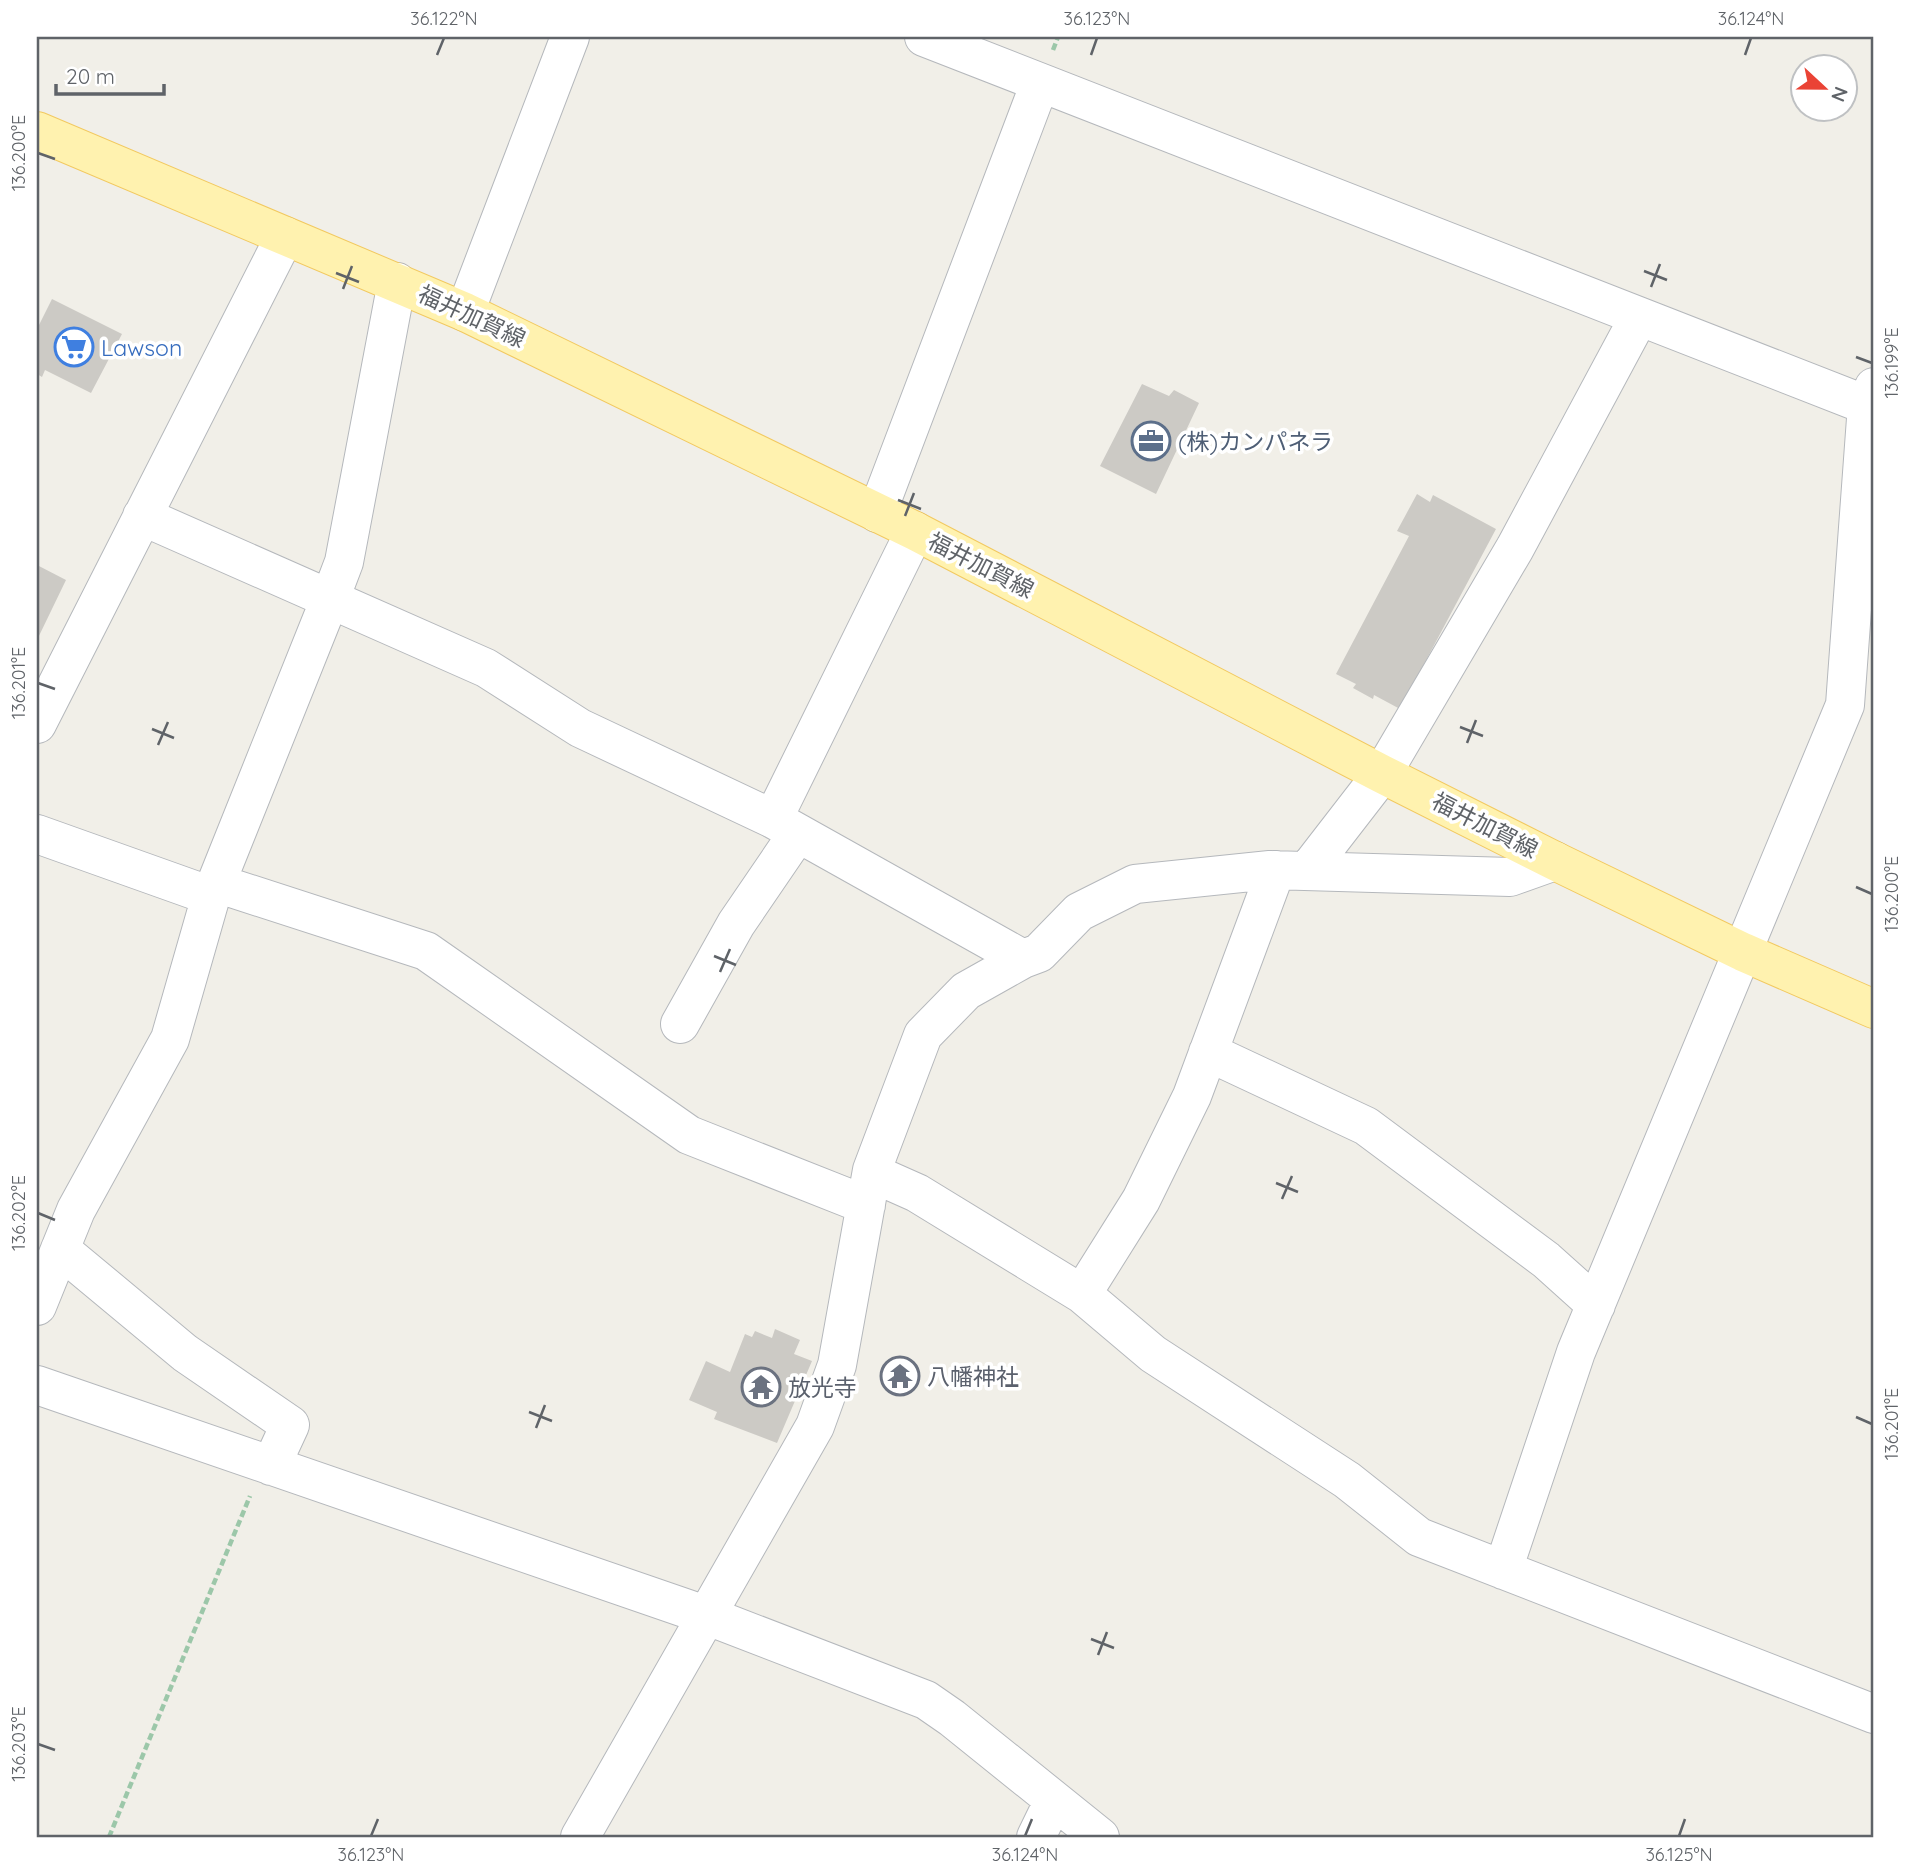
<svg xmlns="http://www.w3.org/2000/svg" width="1911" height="1874" viewBox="0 0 1911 1874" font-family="Quicksand,'Noto Sans JP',sans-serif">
<rect width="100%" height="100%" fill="#f1efe8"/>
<path fill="#cccac5" d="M52,299l70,35 -31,59 -46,-23 -3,7 -5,-3v-45z
M1142,384l27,12 5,-6 25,13 -43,91 -56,-28z
M1417,494l13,8 3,-7 63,34 -96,180 -26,-14 -1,4 -20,-11 3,-4 -20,-10 73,-138 -12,-5z
M37,565l29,15 -29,60z
M775,1329l25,11 -6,14 18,7 -35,82 -63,-24 3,-7 -28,-12 17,-39 24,11 15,-38 7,3 3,-6 17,7z"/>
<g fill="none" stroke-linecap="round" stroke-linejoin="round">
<defs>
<path id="minor" d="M924,37l950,371
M465,312l105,-275
M877,513l163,-430
M142,516l344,152 94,60 193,91 250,140
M37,724l248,-488
M773,819l142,-288
M37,834l174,62
M1307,871l75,-97 133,-226 124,-231
M216,883l210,68 263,184 177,70
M680,1024l56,-100 62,-91
M1208,1052l158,74 180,134 50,45
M872,1173l45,20 165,101 71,60 194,126 72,57 455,177
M60,1249l125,104 105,72 -19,41
M1082,1294l59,-94 51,-104 84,-226
M37,1306l39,-96 94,-171 41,-143 119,-297 14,-37 53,-280
M37,1385l671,231 218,84 26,18 148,119
M1503,1570l73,-218 269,-647 22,-300 7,-18
M580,1837l235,-411 22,-61 35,-195 51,-135 43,-44 57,-32 16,-6 40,-41 56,-28 135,-14 240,7 45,-16
M1036,1837l18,-37"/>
<path id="major" d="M37,131l428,181 450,219 467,243 173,87 188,91 131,57"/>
</defs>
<use href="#minor" stroke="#b5b8bc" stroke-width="40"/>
<use href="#major" stroke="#f2c960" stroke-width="40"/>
<path stroke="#9cc7a9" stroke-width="4.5" stroke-dasharray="7 3.5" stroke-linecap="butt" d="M1053,50l5,-13
M109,1837l141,-341"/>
<use href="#minor" stroke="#fff" stroke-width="38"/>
<use href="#major" stroke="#fff2af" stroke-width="38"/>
</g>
<path fill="none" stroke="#5f6368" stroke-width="2.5" d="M437,55l7,-17M1091,55l6,-17M1745,55l6,-17M38,153l17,6M1644,271l23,9M336,273l23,9M1651,287l9,-23M343,289l9,-23M1856,357l16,6M898,500l23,9M905,516l9,-23M38,683l17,6M1460,727l23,9M152,729l22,9M1467,743l9,-23M158,745l10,-23M1856,887l16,7M714,956l22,9M720,972l10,-23M1276,1183l22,9M1282,1199l10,-23M38,1213l17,7M529,1412l23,9M1856,1417l16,7M536,1428l9,-23M1091,1639l23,9M1098,1655l9,-23M38,1744l17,6M371,1836l7,-17M1025,1836l7,-17M1679,1836l6,-17"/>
<defs>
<symbol id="supermarket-ring" viewBox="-11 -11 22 22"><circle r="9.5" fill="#fff" stroke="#3f7fe0" stroke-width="1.5"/><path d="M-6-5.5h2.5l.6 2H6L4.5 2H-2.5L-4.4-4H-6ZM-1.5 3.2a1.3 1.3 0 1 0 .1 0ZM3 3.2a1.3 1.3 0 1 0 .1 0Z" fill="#3f7fe0"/></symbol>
<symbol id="office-ring" viewBox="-11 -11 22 22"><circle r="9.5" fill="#fff" stroke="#5c6f8a" stroke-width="1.5"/><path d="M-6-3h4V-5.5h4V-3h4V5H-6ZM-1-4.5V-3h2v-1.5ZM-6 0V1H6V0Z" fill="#5c6f8a"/></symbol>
<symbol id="temple-ring" viewBox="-11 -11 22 22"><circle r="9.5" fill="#fff" stroke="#6b7280" stroke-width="1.5"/><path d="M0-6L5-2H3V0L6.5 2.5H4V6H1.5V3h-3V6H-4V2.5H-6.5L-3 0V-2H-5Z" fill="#6b7280"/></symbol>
</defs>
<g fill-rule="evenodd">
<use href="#supermarket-ring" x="52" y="325" width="44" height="44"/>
<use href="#office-ring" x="1129" y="419" width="44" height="44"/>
<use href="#temple-ring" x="878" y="1354" width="44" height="44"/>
<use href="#temple-ring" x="739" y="1365" width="44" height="44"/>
</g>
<g text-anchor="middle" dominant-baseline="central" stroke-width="7" stroke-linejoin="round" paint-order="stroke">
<g font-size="23" fill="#5f6368" stroke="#fff">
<text transform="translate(472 316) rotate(25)">福井加賀線</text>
<text transform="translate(981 565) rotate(27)">福井加賀線</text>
<text transform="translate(1485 825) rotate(27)">福井加賀線</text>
</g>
<g font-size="23" fill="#366cbe" stroke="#fff" text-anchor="start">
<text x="101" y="347">Lawson</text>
</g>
<g font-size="23" fill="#4e5e75" stroke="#fff" text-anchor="start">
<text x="1178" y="441">(株)カンパネラ</text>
</g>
<g font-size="23" fill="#5b616d" stroke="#fff" text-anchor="start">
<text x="927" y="1376">八幡神社</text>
<text x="788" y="1387">放光寺</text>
</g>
</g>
<rect width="1911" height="1874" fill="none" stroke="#ffffff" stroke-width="77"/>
<g transform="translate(1824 88) rotate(112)"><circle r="33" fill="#ffffff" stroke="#bfc1c3" stroke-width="2"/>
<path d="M0-5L12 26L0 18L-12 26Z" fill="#ea4335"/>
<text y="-10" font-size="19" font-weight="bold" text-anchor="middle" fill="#5f6368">N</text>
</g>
<path d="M56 84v10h108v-10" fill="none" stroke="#5f6368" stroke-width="3.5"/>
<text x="66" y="84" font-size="21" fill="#5f6368" stroke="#ffffff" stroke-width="5" paint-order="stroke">20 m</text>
<rect x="38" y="38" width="1834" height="1798" fill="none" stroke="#5f6368" stroke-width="2.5"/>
<g font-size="18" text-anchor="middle" fill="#5f6368">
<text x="444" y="25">36.122°N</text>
<text x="1097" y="25">36.123°N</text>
<text x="1751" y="25">36.124°N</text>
<text transform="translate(19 153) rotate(-90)" y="6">136.200°E</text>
<text transform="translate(1892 363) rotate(-90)" y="6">136.199°E</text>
<text transform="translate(19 683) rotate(-90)" y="6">136.201°E</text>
<text transform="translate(1892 894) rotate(-90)" y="6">136.200°E</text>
<text transform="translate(19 1213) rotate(-90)" y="6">136.202°E</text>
<text transform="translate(1892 1424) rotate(-90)" y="6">136.201°E</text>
<text transform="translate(19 1744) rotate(-90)" y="6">136.203°E</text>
<text x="371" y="1861">36.123°N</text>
<text x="1025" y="1861">36.124°N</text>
<text x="1679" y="1861">36.125°N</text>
</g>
</svg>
